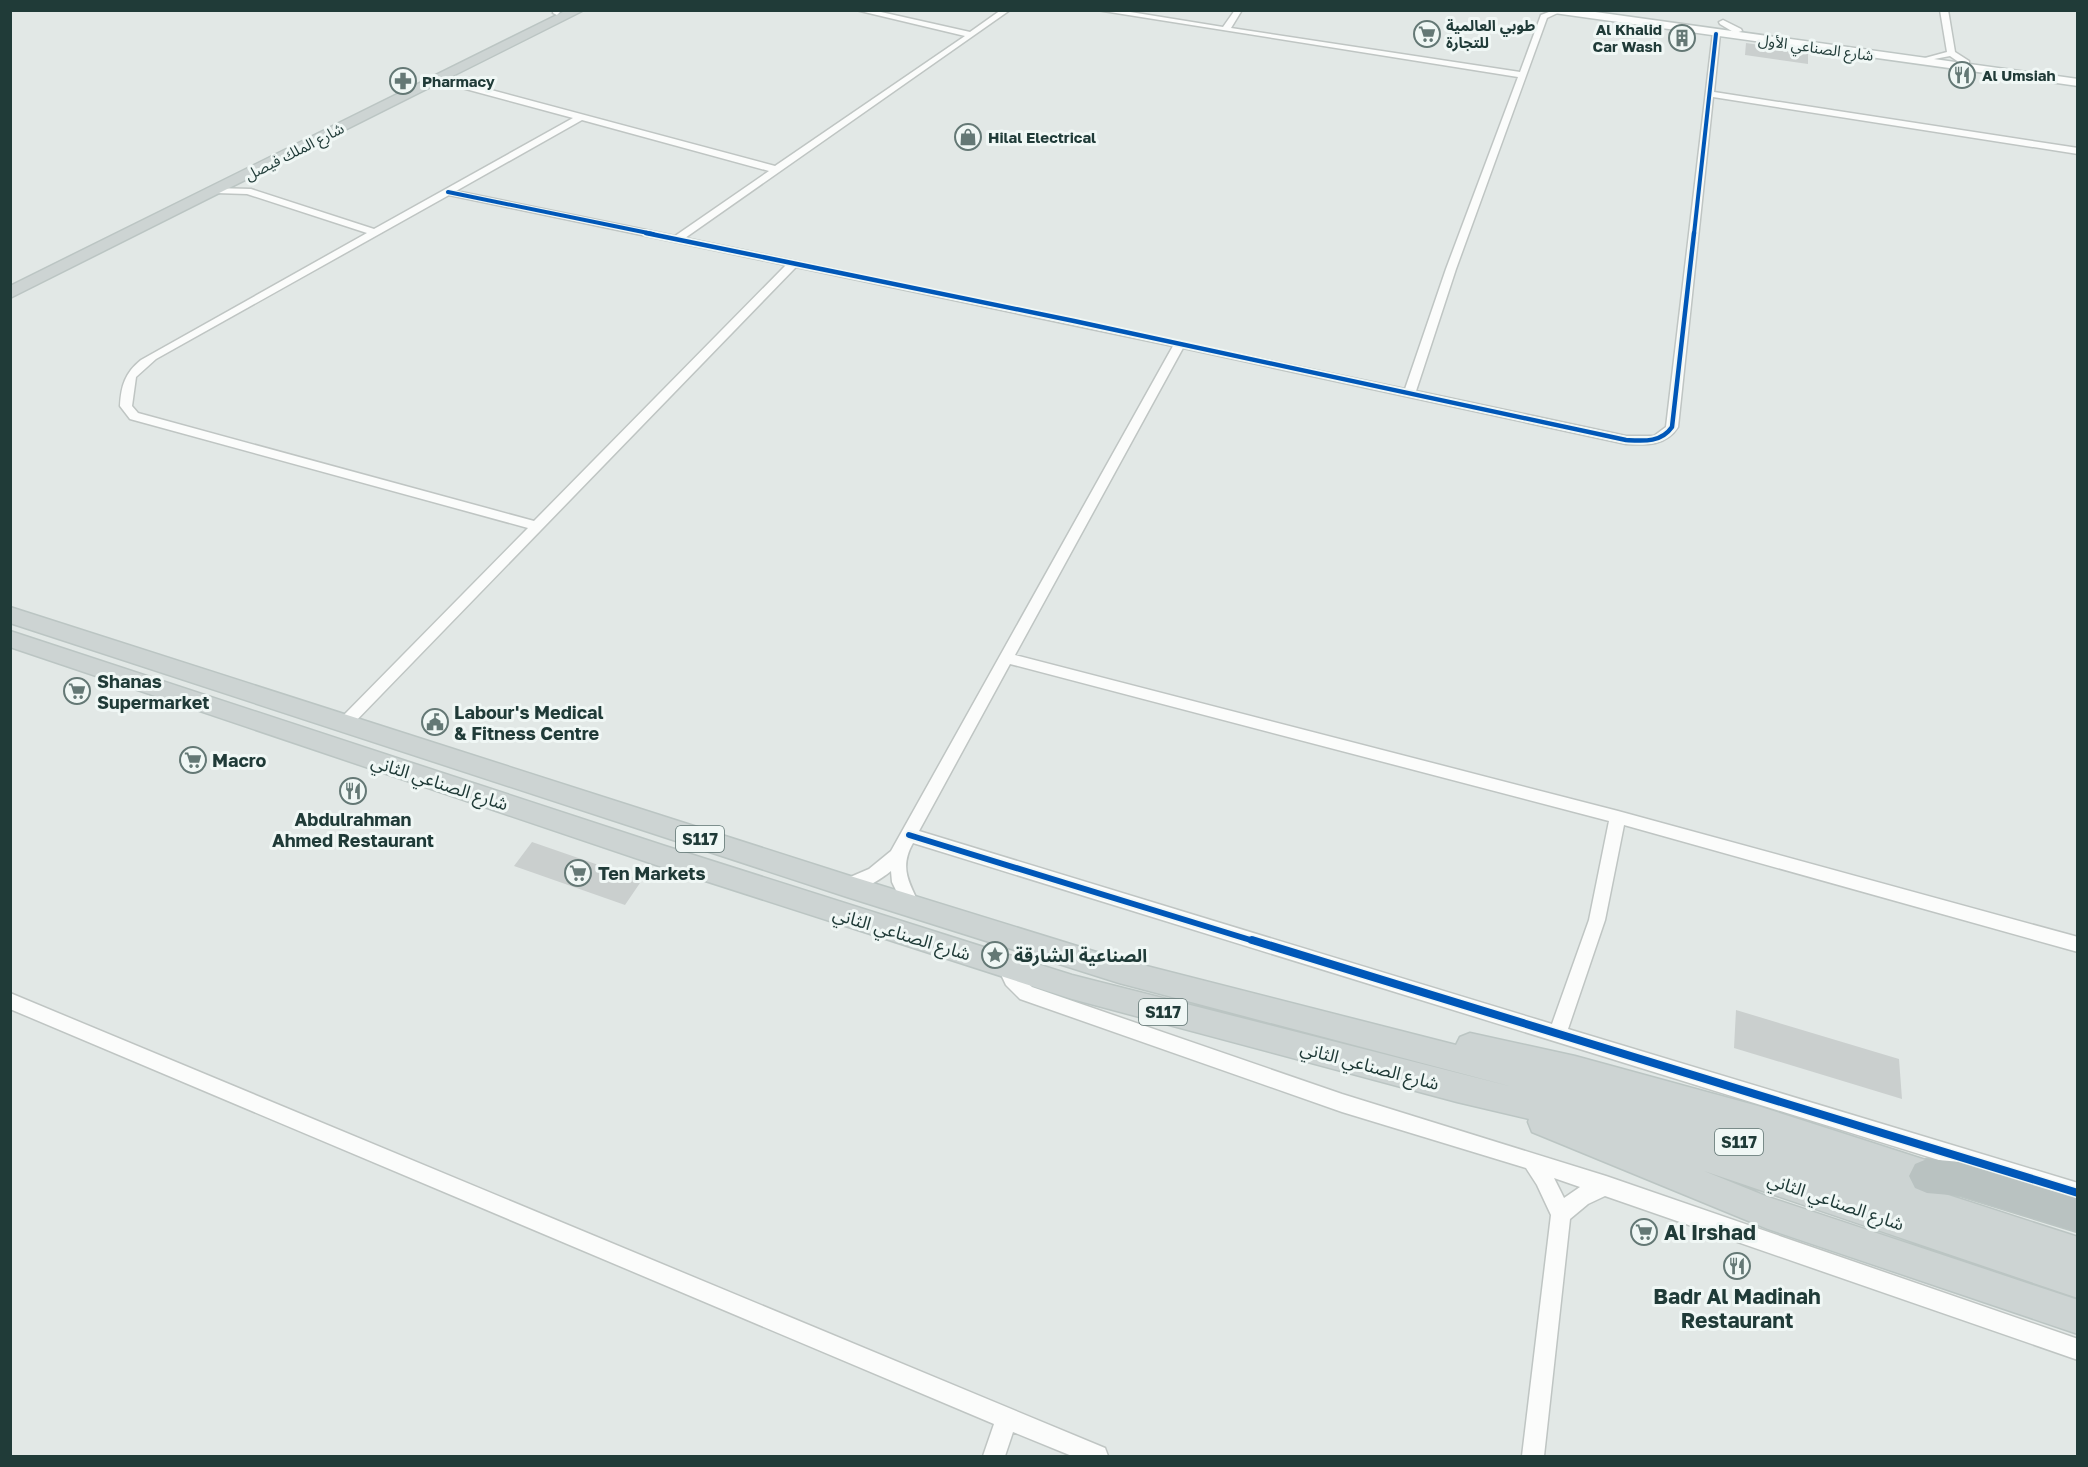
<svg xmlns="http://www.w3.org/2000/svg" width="2088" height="1467" viewBox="0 0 2088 1467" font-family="'Golos Text','Noto Sans Arabic',sans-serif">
<rect width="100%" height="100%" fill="#e2e8e6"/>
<path fill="#cacfce" d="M1746,43l62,9v12l-63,-9z
M532,842l110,38 -17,25 -111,-39z
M1736,1010l163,49 3,40 -168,-51z"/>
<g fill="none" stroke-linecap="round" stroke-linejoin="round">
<defs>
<path id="street" d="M554,10h8l-5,5 -4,-2z
M856,10h16l98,22 31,-22h9l-325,228 720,151 41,-120 72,-192 -421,-67h21l105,17 12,-17h7l-11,18 289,44 21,-57 13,-5h10l-17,8 -91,251 -40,122 210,45h28l12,-9 47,-395 7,2 -6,58 364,56v6l-365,-57 -35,330c-12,19 -31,18 -52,17l-443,-96 -168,307 603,156 460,126v15l-454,-127 -19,95 -37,109 510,154v20l-1165,-360c-14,25 -4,39 7,63l-2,5 -6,2 -6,-2 -14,-29 -1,-11c-11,9 -36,25 -50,20l-2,-5 2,-5 28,-12 22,-18 282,-505 -377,-79 -447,461h-10l-2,-4 2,-4 189,-192 -398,-109 -10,-13c1,-20 5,-33 21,-46l226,-127 -120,-39 -31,-1 -3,-1v-4l38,1 123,40 199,-111 -137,-37 -1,-2 4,-3 336,90 190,-130zM582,120l187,51 -94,65 -219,-45zM449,195l337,70 -252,256 -396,-108 -6,-7 4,-29 20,-18zM1010,664l599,157 -20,99 -37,104 -633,-193z
M1940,10h8l7,42 14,9v4h-6l-13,-9 -21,4 -4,-2 22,-6z
M1723,20l18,9 1,2 -7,2 -15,-9 -1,-2z
M1006,958l6,3 7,14 13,12 310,107 264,82 472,163v21l-473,-164 -17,8 -18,15 -26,237h-22l29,-241 -14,-30 -11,-17 -184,-56 -322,-113 -14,-14 -9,-19 3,-5zM1554,1178l26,9 -16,11z
M10,993l1095,455 3,8h-36l-59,-24 -8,24h-22l11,-32 -984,-415z"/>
<path id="secondary" d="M1549,10h32l497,69v7l-524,-73z"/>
<path id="primary" d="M567,10h17l-574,288v-12z
M10,607l837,268 272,84 337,86 4,-8 10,-4 105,23 183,50 183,59 11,4 5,11 -5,11 -7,3 133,43v61l-374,-127 64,26 310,103v34l-310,-105 -236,-97 -4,-10 1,-3 -72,-17 -385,-103 -407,-131 -655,-221v-16l655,215 407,129 441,112 -394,-104 -272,-86 -837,-274z"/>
<path id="highway" d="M1927,1159l34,3 117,34v36l-117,-36 -34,-3 -12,-5 -6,-12 6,-12z"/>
</defs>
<use href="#street" stroke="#bfc5c3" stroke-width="3"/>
<use href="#secondary" stroke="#bec6c4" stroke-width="3"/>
<use href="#primary" stroke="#bbc5c3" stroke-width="3"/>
<use href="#highway" stroke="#bbc5c3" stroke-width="3"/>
<use href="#street" fill="#fbfcfb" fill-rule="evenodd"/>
<use href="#secondary" fill="#fbfcfb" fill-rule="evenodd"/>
<use href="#primary" fill="#cdd4d3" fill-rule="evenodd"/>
<use href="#highway" fill="#b9c2c1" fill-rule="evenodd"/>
<defs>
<path id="cycleway-far3" d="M448,192l205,42
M1694,234l22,-200"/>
<path id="cycleway-far2" d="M646,233l428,88 552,119c17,1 35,3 46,-13l22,-194"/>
<path id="cycleway-far1" d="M909,835l348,107"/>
<path id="cycleway" d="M1252,940l826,253"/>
</defs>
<use href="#cycleway-far3" stroke="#f0f7f5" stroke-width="6"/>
<use href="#cycleway-far2" stroke="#f0f7f5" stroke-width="8"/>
<use href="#cycleway-far1" stroke="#f0f7f5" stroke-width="10"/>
<use href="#cycleway" stroke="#f0f7f5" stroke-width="11"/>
<use href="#cycleway-far3" stroke="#0057b8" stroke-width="4"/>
<use href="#cycleway-far2" stroke="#0057b8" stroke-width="4.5"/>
<use href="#cycleway-far1" stroke="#0057b8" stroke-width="6"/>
<use href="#cycleway" stroke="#0057b8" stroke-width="8"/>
</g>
<defs>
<symbol id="supermarket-ring" viewBox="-11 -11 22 22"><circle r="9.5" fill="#f0f7f5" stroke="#647875" stroke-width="1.5"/><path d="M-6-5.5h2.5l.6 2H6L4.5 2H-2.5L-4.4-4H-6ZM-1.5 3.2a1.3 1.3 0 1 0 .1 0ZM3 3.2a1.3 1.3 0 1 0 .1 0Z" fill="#647875"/></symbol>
<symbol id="building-ring" viewBox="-11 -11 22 22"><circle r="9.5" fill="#f0f7f5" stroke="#647875" stroke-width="1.5"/><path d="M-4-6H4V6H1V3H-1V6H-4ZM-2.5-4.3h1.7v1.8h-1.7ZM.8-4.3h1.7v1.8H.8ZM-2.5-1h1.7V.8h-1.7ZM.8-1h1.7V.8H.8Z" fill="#647875"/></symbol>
<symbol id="restaurant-ring" viewBox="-11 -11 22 22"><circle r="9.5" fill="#f0f7f5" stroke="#647875" stroke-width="1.5"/><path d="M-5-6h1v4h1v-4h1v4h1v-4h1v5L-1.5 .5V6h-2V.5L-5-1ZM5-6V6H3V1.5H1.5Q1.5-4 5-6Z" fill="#647875"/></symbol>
<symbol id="pharmacy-ring" viewBox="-11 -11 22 22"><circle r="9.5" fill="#f0f7f5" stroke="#647875" stroke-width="1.5"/><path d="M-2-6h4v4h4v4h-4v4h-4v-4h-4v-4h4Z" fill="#647875"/></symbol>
<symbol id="shop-ring" viewBox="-11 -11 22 22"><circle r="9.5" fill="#f0f7f5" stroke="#647875" stroke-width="1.5"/><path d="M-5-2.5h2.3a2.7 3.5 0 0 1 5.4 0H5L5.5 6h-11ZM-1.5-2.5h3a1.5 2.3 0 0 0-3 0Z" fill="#647875"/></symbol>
<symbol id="civic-ring" viewBox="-11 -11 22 22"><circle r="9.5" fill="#f0f7f5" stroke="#647875" stroke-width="1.5"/><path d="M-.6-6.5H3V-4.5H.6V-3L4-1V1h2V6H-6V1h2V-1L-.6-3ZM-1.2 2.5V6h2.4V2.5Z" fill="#647875"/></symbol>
<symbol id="sight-ring" viewBox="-11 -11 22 22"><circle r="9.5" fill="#f0f7f5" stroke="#647875" stroke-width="1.5"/><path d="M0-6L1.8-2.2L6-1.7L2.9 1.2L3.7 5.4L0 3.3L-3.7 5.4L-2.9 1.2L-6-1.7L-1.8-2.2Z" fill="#647875"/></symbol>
</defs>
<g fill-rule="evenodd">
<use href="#supermarket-ring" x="1412" y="19" width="30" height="30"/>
<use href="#building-ring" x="1667" y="23" width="30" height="30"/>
<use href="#restaurant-ring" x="1947" y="60" width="30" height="30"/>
<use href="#pharmacy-ring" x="388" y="66" width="30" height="30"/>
<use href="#shop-ring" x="953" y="122" width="30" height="30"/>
<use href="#supermarket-ring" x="62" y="676" width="30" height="30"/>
<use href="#civic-ring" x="420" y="707" width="30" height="30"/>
<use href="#supermarket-ring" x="178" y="745" width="30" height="30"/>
<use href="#restaurant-ring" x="338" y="776" width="30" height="30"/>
<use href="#supermarket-ring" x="563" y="858" width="30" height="30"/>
<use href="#sight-ring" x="980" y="940" width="30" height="30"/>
<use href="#supermarket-ring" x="1629" y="1217" width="30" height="30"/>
<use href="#restaurant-ring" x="1722" y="1251" width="30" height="30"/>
</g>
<g text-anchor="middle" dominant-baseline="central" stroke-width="6" stroke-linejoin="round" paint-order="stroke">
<g font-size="15" font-weight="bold" fill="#203b38" stroke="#f0f7f5" text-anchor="start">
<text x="1446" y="25">طوبي العالمية<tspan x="1446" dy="17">للتجارة</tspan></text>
<text x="1662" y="29" text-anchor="end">Al Khalid<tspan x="1662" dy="17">Car Wash</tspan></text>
<text x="1982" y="75">Al Umsiah</text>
<text x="422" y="81">Pharmacy</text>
<text x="988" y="137">Hilal Electrical</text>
</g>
<g font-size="15" fill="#203b38" stroke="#f0f7f5">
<text transform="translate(1816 47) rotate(8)">شارع الصناعي الأول</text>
<text transform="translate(294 151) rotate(-27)">شارع الملك فيصل</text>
</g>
<g fill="#f0f7f5" stroke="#5e7371" stroke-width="1.5">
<rect x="676" y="826" width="48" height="26" rx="4.5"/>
<rect x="1139" y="999" width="48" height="26" rx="4.5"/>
<rect x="1715" y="1129" width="48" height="26" rx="4.5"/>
</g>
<g font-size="16" font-weight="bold" fill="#203b38">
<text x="700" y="839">S117</text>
<text x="1163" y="1012">S117</text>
<text x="1739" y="1142">S117</text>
</g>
<g font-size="18" font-weight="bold" fill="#203b38" stroke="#f0f7f5" text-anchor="start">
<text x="97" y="681">Shanas<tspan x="97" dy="21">Supermarket</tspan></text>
<text x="454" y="712">Labour's Medical<tspan x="454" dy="21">&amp; Fitness Centre</tspan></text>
<text x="212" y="760">Macro</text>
<text x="353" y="819" text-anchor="middle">Abdulrahman<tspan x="353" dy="21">Ahmed Restaurant</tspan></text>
<text x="598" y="873">Ten Markets</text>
<text x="1014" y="955">الصناعية الشارقة</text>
</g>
<g font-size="18" fill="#203b38" stroke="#f0f7f5">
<text transform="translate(440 782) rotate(18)">شارع الصناعي الثاني</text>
<text transform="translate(902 933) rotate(17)">شارع الصناعي الثاني</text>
<text transform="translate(1370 1065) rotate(15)">شارع الصناعي الثاني</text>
<text transform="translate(1836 1201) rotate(19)">شارع الصناعي الثاني</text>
</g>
<g font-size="21" font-weight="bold" fill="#203b38" stroke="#f0f7f5" text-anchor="start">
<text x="1664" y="1232">Al Irshad</text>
<text x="1737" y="1296" text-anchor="middle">Badr Al Madinah<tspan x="1737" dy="24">Restaurant</tspan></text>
</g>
</g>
<rect width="2088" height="1467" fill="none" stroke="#203b38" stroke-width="24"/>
</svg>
